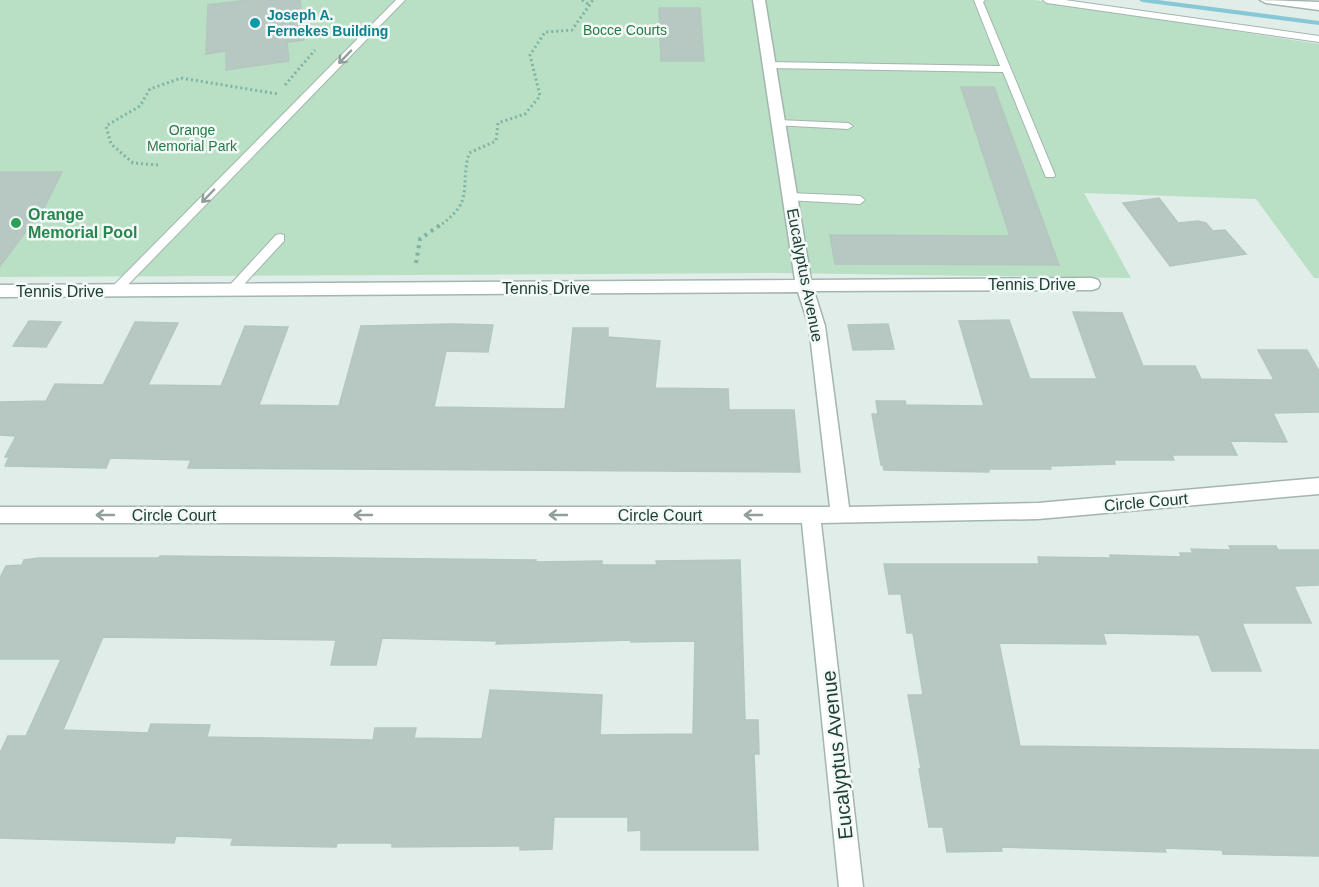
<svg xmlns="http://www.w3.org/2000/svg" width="1319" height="887" viewBox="0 0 1319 887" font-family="Arial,sans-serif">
<rect width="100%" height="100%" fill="#e1ede8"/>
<path fill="#b9e0c4" d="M0,0h1035l284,44v234h-5l-58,-79 -172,-6 47,85 -352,-5 -779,4z"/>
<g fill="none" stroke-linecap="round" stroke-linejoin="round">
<path fill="#86c8d6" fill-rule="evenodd" d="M1139,0h19l161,21v4l-177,-23z"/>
</g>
<path fill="#b6c8c1" stroke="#b3c7bf" stroke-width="1.5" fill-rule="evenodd" d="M247,0h53l4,40 -17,2 2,19 -63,9v-19l-20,3 2,-49z
M659,8h41l4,53h-43z
M961,87h33l65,178 -224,-1 -5,-29 180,1z
M0,172h62l-17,34 -45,60z
M1159,198l19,25 20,-2 8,2 7,8 12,-1 21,24 -76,12 -47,-63z
M1073,312l49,1 21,53h52l6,13 73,1 -16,-30h49l12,21v41l-46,1 14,29 -57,-1 7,14h-65l2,5h-60l1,4 -65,2 1,3h-62v3l-105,-2 -1,-5h-2l-9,-51h6l-2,-13h29l1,4 78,1 -25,-85 50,-1 21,59h67z
M29,321l32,1 -15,25 -33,-1z
M135,322l43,1 -30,62 73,1 24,-60 43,1 -29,78 80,1 22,-80 91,-2 41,1 -5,27 -42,-1 -12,56 131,2 8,-81h35v9l52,4 -5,47 73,1 1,21h65l6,62 -612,-4 3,-8 -81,-2 -4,10 -101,-2 4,-9h-4l11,-21 -16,-1v-33l46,-1 9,-17 48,1z
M888,324l6,25 -41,1 -5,-25z
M1229,546h47l2,4h41v35l-25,1 17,37h-69l19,48h-49l-13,-36 -96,-2 3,11 -107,-1 21,103 299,4v106l-96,-2 -1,-4 -58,-2 2,4 -165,-5 1,4 -55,1 -4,-25h-14l-10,-58h2l-13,-74h15l-10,-62h-6l-6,-39h-12l-5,-30h155l-1,-7 73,1 -1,-3 71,2 -1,-4h13l-2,-4 40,1z
M160,556l376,4 -1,2 67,-1v4h55l-1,-4 84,-1 5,160h13l1,34h-5l4,96h-117v-20l-13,1v-14h-74l-2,32 -32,1v-4l-128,1v-4h-55l-1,4 -105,-2 2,-7 -57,-2 -2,7 -174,-5v-85l8,-17h18l35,-77h-61v-81l6,-12 16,-1 2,-5 15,-2h120zM103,637l233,3 -5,25h45l6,-27 115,3 -1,3 135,-4v2l64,-1 -2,93 -93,1 2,-40 -112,-5 -8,49 -68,-1 2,-10h-41l-2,12 -166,-3 3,-12 -59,-1 -3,9 -85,-3z"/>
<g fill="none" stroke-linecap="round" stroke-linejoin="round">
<defs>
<path id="lane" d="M396,0h9l-286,294h-8l-2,-3 2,-3z
M974,0h11l-2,2 72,173 -1,2h-8l-1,-2 -42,-103 -234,-4 -5,-3 5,-3 231,4z
M1043,0h22l254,36v6l-272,-39z
M778,120l70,3 5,3 -5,3 -74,-4 -1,-2z
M790,193l70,3 5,4 -5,4 -74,-4v-6z
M280,234l4,1v6l-48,52h-8l-2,-3 2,-3 48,-52z"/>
<path id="street" d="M753,0h12l46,280 281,-2 6,2 2,4 -2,4 -6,2 -278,1 11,35 24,181 189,-4 281,-25v16l-281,25 -217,4 42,364h-24l-37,-364h-802v-16h830l-21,-181 -11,-34 -798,5v-12l795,-5z
M1260,0l59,2v8l-53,-7z"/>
</defs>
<use href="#lane" stroke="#a3b5af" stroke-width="2"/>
<use href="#street" stroke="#a3b5af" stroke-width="3"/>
<path stroke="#80b3a4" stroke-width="3" stroke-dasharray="2 3" stroke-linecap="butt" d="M582,0l8,5
M285,85l30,-35
M158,165l-25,-2 -22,-19 -5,-18 34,-20 10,-17 31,-11 97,16
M438,227c38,-27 21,-37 31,-74l27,-12 2,-18 27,-9 15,-18 -10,-41 15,-23 27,-2 21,-30"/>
<path stroke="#80b3a4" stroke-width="4" stroke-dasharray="3 4.5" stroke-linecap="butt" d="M416,263l4,-24 20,-14"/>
<use href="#lane" fill="#fff" fill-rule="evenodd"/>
<use href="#street" fill="#fff" fill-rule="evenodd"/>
</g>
<defs><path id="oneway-shaft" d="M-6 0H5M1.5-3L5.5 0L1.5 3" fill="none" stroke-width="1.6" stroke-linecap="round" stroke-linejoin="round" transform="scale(1.5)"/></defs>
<g stroke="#909f9b">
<use href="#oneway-shaft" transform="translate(345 57) rotate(134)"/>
<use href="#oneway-shaft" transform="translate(208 196) rotate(134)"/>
<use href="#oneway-shaft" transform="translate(105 515) rotate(-180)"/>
<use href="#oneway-shaft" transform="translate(363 515) rotate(-180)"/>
<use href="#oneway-shaft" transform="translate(558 515) rotate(-180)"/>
<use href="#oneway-shaft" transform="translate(753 515) rotate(-180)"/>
</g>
<circle fill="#0f9aa8" stroke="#f2f9f6" stroke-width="2" cx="255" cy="23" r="6"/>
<circle fill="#2e9e5b" stroke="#f2f9f6" stroke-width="2" cx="16" cy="223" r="6"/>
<g text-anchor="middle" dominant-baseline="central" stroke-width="5" stroke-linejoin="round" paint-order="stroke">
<g font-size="14" font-weight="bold" fill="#0d838f" stroke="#f2f9f6" text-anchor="start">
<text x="267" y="15">Joseph A.<tspan x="267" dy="16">Fernekes Building</tspan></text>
</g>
<g font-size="14" fill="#287948" stroke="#f2f9f6">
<text x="625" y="30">Bocce Courts</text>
<text x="192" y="130">Orange<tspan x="192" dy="16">Memorial Park</tspan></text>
</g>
<g font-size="16" font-weight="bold" fill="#27864d" stroke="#f2f9f6" text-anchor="start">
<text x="28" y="214">Orange<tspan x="28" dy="18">Memorial Pool</tspan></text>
</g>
<g font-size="16" fill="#203f37" stroke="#f2f9f6">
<text transform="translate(805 275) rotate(79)">Eucalyptus Avenue</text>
<text x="1032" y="284">Tennis Drive</text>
<text x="546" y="288">Tennis Drive</text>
<text x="60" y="291">Tennis Drive</text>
<text transform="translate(1146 502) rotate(-5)">Circle Court</text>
<text x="174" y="515">Circle Court</text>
<text x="660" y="515">Circle Court</text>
</g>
<g font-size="20" fill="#203f37" stroke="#f2f9f6">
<text transform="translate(837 755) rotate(-96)">Eucalyptus Avenue</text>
</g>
</g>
</svg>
